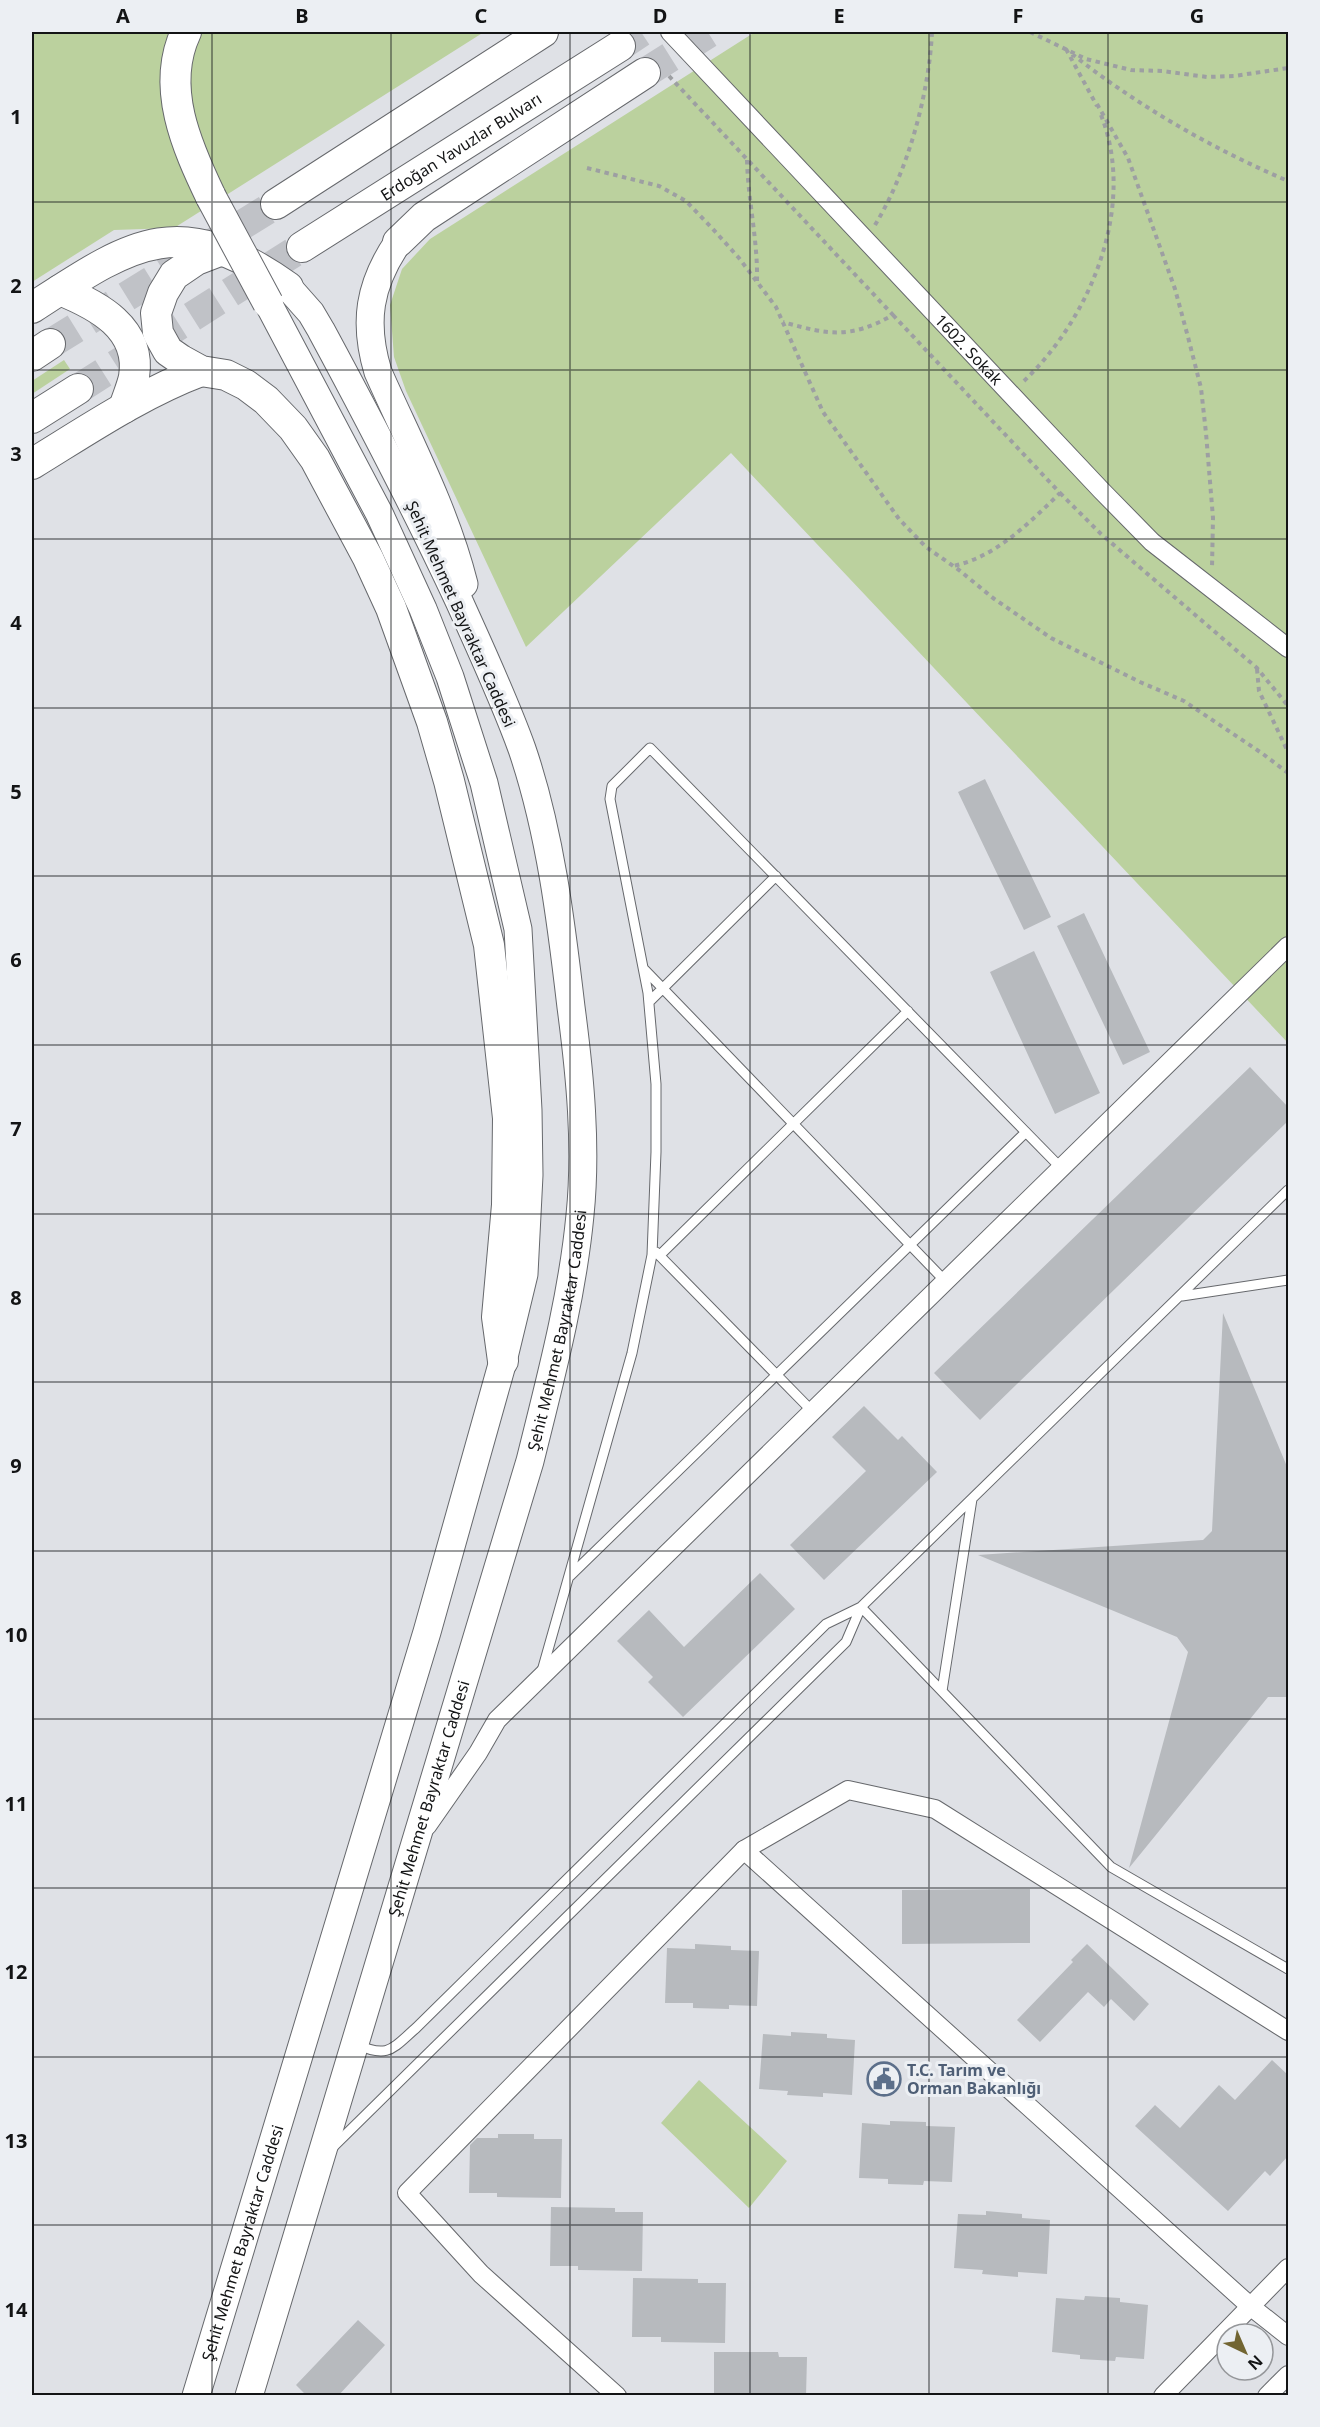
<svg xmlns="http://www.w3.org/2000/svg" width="1320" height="2427" viewBox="0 0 1320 2427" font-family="'Noto Sans',sans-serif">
<rect width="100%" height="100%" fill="#dfe1e6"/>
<path fill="#bbd19e" d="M32,32h452l-310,196 -60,2 -82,52z
M755,32h533v1011l-557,-590 -205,194 -120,-256 -12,-34 -4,-52 12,-36 28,-30z
M64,360l6,9 -38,25v-13z
M699,2080l88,81 -38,47 -88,-85z"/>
<path fill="#b7babe" d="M985,779l66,138 -27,13 -66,-138z
M1084,913l66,139 -27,13 -66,-139z
M1034,951l66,142 -45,21 -65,-142z
M1250,1067l38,40v14l-308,299 -46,-47z
M1223,1313l65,156v228h-20l-139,171 59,-216 -11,-15 -199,-82 225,-15 9,-9z
M864,1406l34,34 4,-4 35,36 -113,108 -34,-35 76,-74 -34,-34z
M760,1573l35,36 -112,108 -35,-35 5,-5 -36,-36 32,-31 35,37z
M1030,1889v54l-128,1v-54z
M695,1944l36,2v4l28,1 -2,55 -28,-1v4l-36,-1v-5h-28l2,-55 28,1z
M1087,1944l62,60 -15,17 -23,-22 -7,8 -16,-15 -48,50 -23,-22 56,-58 -2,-2z
M791,2032l36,2v4l28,2 -3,55 -29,-2v4l-36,-2 1,-4 -29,-2 4,-55 28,2z
M1272,2060l16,15v81l-18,20 -5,-5 -37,40 -93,-85 20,-21 25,23 39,-43 16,15z
M890,2121l36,1v4l29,1 -3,55 -28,-1 -1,4 -35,-1v-5l-29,-1 3,-55 28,2z
M498,2134h36v5h28l-1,59 -64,-1v-4h-28l1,-48 7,-7h21z
M551,2207l64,1v4h28l-1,59 -64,-1v-4h-28z
M986,2211l36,3v4l28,2 -3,54 -29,-2v5l-36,-3 1,-4 -29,-2 4,-54 28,1z
M633,2278l65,1v4h28l-1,60 -64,-1v-5h-29z
M1085,2296l35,2v4l28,3 -4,54 -28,-2 -1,4 -35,-2v-4l-28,-3 4,-54 28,2z
M358,2320l27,25 -47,51h-31l-11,-11z
M714,2352h64l1,5h28l-1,39h-92z"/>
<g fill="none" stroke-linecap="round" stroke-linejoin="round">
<path stroke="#c0c2c7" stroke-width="30" stroke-dasharray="30 15" stroke-linecap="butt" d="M620,46l21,-14
M645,73l65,-41
M50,344l226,-140
M78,389l224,-142"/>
<defs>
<path id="lane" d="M644,969l301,312
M649,1002l127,-126
M656,1252l156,159
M660,1255l248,-244
M1182,1296l106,-16
M570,1576l456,-444
M861,1607l250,260 177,102
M542,1671l90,-318 20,-98 4,-103v-68l-8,-91 -38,-194 2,-13 38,-38 411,420
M942,1691l30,-192
M356,2044c32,15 36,5 60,-16l410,-404 35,-17 427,-417
M332,2148l514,-506 15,-35"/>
<g id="street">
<path id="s1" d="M670,32l431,458 51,52 136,106"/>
<path d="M427,1826l51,-73 19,-33 791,-774"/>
<path d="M744,1850l506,456 38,30"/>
<path d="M617,2396l-136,-122 -74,-81 337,-343 104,-60 87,19 353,222"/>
<path d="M1163,2396l125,-128"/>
<path d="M1267,2396l21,-21"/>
</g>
<g id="secondary">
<path d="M398,242c-29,43 -35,80 -20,130 31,70 67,137 86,212"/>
<path id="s2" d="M196,2396l231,-764 76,-271 21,-87 5,-99 -1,-65 -10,-181 -34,-146 -34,-106 -27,-68 -44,-96 -111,-210"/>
<path id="s3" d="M249,2396l281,-935c20,-81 42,-162 50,-246 7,-68 0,-140 -9,-208 -10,-86 -21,-176 -49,-258 -18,-50 -41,-99 -63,-148 -43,-92 -90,-182 -138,-271l-10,-17 -23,-26"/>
</g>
<g id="primary">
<path d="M186,32c-26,55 1,115 25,165"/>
<path d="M276,204l267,-172"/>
<path d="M398,242l26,-25 221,-144"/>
<path id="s4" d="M302,247l318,-201"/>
<path d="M222,250l-26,10 -22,15 -11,18 -7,20 2,20 10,18 13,9 20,11 25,4 20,10 20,15 27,28 22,31 53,99 23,50 41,114 17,59 40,164 19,173 -1,87 -10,112 6,44"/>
<path d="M60,290c37,15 82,38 74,87 -2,10 -7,21 -10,31"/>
<path d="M32,308c100,-65 146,-99 256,-21"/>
<path d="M32,356l18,-12"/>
<path d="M32,418l46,-29"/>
<path d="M32,464c54,-33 108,-70 169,-93"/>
</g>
</defs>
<use href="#lane" stroke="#66686c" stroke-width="11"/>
<use href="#street" stroke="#66686c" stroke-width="20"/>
<use href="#secondary" stroke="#66686c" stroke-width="29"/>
<use href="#primary" stroke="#66686c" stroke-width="32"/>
<path stroke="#9d9fa2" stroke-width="4" stroke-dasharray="4.5 4.5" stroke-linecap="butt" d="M1030,32l56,27 45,11 31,1 45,6 27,-1 54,-8
M1066,49l31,57
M1072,54c66,52 139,94 216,127
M669,76l224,239c-43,24 -64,20 -110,7
M1097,104l31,54 47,131 13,48 13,51 5,45 7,85 -1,50
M747,160c1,41 11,81 10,121
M587,168l72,18 27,15 26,27 27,30 37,49 47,105 76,107 27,28 33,23 34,28 58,40 89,44 44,19 79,53 25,19
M875,225c33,-54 54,-131 57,-193
M893,315l167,178c-31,30 -64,64 -107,73
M1024,381c67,-64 113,-175 77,-266
M1060,493l41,41 156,134 31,38
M1257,669l2,22 29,61"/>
<use href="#lane" stroke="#fff" stroke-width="9"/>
<use href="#street" stroke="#fff" stroke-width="18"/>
<use href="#secondary" stroke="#fff" stroke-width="27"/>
<use href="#primary" stroke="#fff" stroke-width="30"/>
<defs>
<path id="primary-bridge" d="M211,197l57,106"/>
</defs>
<use href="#primary-bridge" stroke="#66686c" stroke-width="32" stroke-linecap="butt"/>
<use href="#primary-bridge" stroke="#fff" stroke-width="30"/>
</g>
<path fill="none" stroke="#131415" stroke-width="1.5" stroke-opacity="0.55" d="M212,32v2364M391,32v2364M570,32v2364M750,32v2364M929,32v2364M1108,32v2364M32,202h1256M32,370h1256M32,539h1256M32,708h1256M32,876h1256M32,1045h1256M32,1214h1256M32,1382h1256M32,1551h1256M32,1719h1256M32,1888h1256M32,2057h1256M32,2225h1256"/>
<defs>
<symbol id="civic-ring" viewBox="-11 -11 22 22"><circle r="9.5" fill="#eceff3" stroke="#5c6f8a" stroke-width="1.5"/><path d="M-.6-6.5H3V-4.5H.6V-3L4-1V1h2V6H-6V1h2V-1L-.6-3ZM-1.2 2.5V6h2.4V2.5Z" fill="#5c6f8a"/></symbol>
</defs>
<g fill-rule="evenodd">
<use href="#civic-ring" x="865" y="2060" width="38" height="38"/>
</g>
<g text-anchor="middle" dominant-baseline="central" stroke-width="6" stroke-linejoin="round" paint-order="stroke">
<g font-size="16" fill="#131415" stroke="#eceff3">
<text stroke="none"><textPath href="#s4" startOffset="188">Erdoğan Yavuzlar Bulvarı</textPath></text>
<text stroke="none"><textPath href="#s1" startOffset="436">1602. Sokak</textPath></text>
<text transform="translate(461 614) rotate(66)">Şehit Mehmet Bayraktar Caddesi</text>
<text stroke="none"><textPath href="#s3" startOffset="1110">Şehit Mehmet Bayraktar Caddesi</textPath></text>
<text stroke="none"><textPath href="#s3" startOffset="624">Şehit Mehmet Bayraktar Caddesi</textPath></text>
<text stroke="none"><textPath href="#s2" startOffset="160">Şehit Mehmet Bayraktar Caddesi</textPath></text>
</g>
<g font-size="16" font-weight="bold" fill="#4e5e75" stroke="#eceff3" text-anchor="start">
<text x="907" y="2070">T.C. Tarım ve<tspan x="907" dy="18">Orman Bakanlığı</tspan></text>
</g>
</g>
<rect width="1320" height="2427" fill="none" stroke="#eceff3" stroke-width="66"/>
<g transform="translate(1245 2352) rotate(136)"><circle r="28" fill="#eceff3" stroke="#95979a" stroke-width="1.5"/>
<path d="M0-4.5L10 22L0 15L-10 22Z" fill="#726532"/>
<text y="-9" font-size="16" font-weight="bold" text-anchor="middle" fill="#131415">N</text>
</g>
<rect x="33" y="33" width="1254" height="2361" fill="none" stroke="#131415" stroke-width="2"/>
<g font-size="20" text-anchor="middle" font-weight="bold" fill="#131415">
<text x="123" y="23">A</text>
<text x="302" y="23">B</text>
<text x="481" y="23">C</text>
<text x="660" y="23">D</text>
<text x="839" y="23">E</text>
<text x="1018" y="23">F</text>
<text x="1197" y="23">G</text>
<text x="16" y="124">1</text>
<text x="16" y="293">2</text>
<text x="16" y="461">3</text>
<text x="16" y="630">4</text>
<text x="16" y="799">5</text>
<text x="16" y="967">6</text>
<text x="16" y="1136">7</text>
<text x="16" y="1305">8</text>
<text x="16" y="1473">9</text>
<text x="16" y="1642">10</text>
<text x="16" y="1811">11</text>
<text x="16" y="1979">12</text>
<text x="16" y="2148">13</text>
<text x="16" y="2317">14</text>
</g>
</svg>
